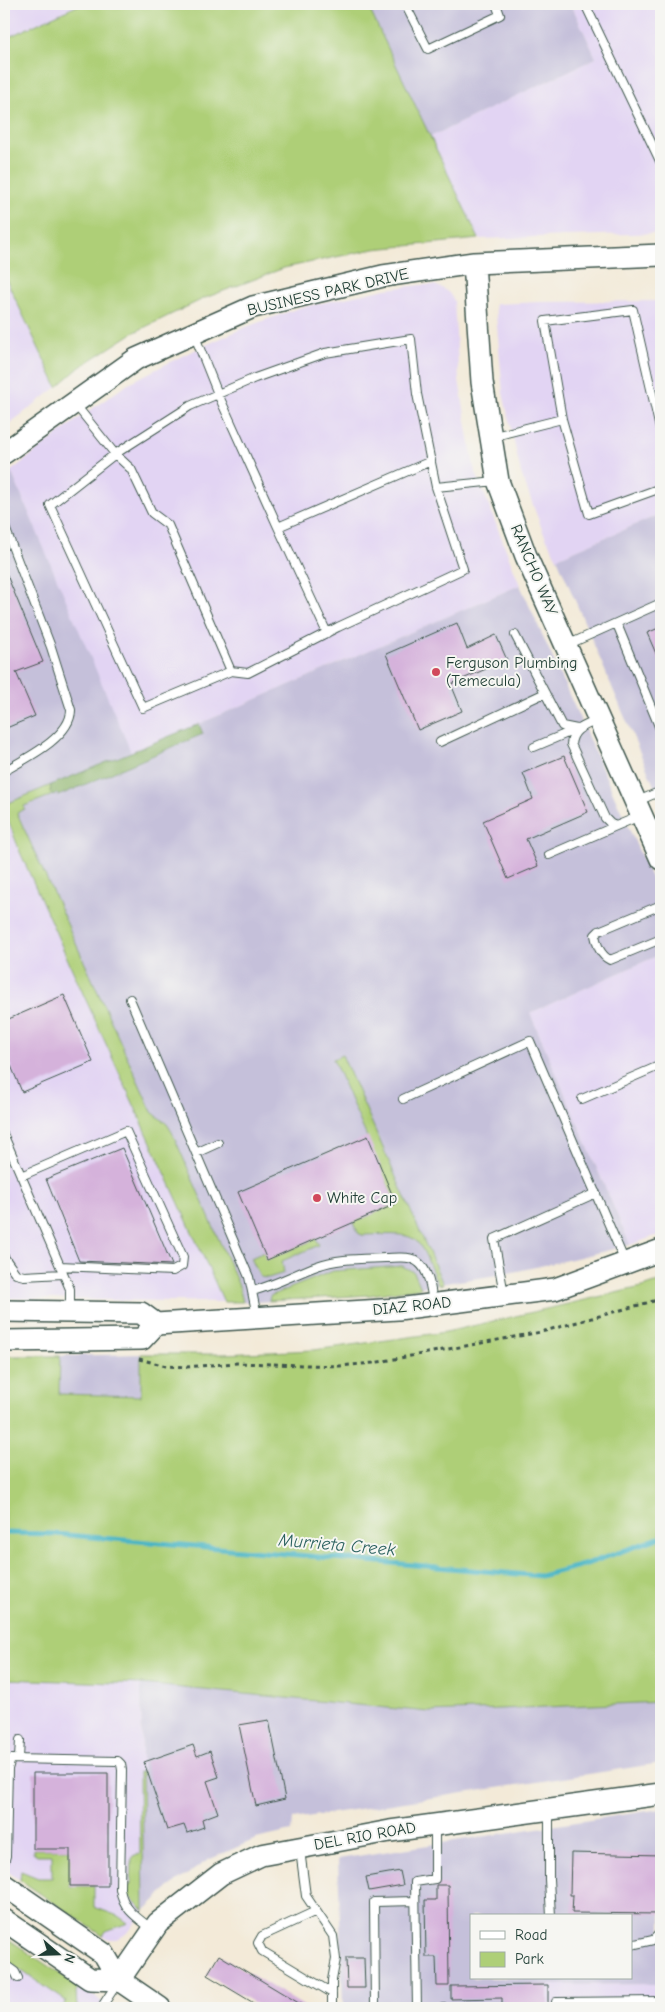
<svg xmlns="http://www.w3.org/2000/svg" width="665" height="2012" font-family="'Comic Neue',sans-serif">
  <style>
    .built { fill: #e2d4f3 }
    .industrial { fill: #c5c0da; fill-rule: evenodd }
    .green { fill: #aecf77; stroke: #668656 }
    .forest { fill: #8ab268; stroke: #54784e }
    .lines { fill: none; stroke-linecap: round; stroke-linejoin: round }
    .stream { stroke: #48b5c4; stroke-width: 5 }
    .building { fill: #d5b2db }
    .lane-casing { stroke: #3f574d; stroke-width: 10 }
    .secondary-casing { stroke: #3f574d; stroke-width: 24 }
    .path { stroke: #3f574d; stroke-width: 3; stroke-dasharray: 4 4; stroke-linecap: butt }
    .lane { stroke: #fff; stroke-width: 8 }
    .secondary { stroke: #fff; stroke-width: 21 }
    .poi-dot { fill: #d1495b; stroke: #f6f6f2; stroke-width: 2 }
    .labels { text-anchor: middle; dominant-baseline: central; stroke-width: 4; stroke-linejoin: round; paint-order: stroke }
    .street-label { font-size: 16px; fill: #1f3d34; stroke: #f6f6f2 }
    .poi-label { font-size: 16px; fill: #1f3d34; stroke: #f6f6f2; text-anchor: start }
    .water-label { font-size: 18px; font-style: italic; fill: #2b615f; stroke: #f6f6f2 }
  </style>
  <rect width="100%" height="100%" fill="#f6f6f2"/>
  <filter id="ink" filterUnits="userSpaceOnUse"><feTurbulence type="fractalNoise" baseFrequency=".02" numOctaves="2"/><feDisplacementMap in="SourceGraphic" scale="10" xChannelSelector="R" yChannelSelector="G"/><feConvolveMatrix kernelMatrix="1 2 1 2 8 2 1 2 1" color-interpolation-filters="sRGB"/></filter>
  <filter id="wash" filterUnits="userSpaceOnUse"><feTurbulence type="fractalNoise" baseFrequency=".0096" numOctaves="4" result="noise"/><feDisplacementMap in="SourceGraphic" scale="20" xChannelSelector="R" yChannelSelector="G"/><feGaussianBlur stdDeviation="1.12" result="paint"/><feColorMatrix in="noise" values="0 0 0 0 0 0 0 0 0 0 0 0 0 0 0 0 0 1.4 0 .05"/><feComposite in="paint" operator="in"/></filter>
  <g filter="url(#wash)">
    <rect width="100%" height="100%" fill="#f3ead8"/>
    <path class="built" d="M4,4H81L4,39Z
      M571,4H661V233L479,239L430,137L596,58Z
      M4,275L57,387L4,428Z
      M420,285H434L442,288L449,293L454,301L459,380L474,468L520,585L199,724L130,752L11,471L83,415L131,382L188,353L246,327L299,308L386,289Z
      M661,301V514L557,558L543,532L521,473L503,393L495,304L541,302Z
      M4,809L20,852L80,987L224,1302L4,1298Z
      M661,954V1234L630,1245L530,1013Z
      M4,1679L141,1684L144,1911L130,1930L123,1936L116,1939H108L98,1933L4,1869Z
      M4,1936L83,1989L111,2008H4Z
      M661,1984V2008H548V1985Z"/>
    <path class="industrial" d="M367,4H571L596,58L430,137Z
      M11,471L131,752L199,724L520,585L661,900V954L530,1013L630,1245L572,1259L504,1274L370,1295L256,1302H224L80,987L20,852L4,809V476Z
      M661,514V802L557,558Z
      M141,1354V1396L59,1394L60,1356Z
      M141,1684L429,1712L661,1702V1763L293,1819L292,1831L256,1839L208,1860L168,1888L144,1911Z
      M661,1809V1984L548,1985V2008H343L338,1859ZM471,1916H631V1978H471Z"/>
    <path class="green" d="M81,4H367L479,239L374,249L284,268L205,298L131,334L80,367L57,387L4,275V39Z
      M51,785L50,793L53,795L24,806L25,809L17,813L152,1112L167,1124L172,1132L239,1286L243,1302H224L80,987L20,852L4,809V805Z
      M342,1055L443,1284L438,1285C415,1230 421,1234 362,1235L358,1233L354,1222L396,1204L333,1059Z
      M316,1239L319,1245L282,1261L284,1273L268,1278L260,1277L251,1258L264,1252L267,1259Z
      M402,1266L414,1272L421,1288L370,1295L269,1301L270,1296L333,1271Z
      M661,1281V1702L429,1712L142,1684L4,1679V1356H60L59,1394L141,1396V1354H223L314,1350L446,1332L646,1286Z
      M139,1772H142L144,1911L126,1893V1887L128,1885H131L132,1860L133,1856L140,1853Z
      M33,1849H70V1886H94V1907L118,1916L128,1923L106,1931L103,1936L20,1880L21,1871L38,1878H52V1855H37L33,1852Z
      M4,1936L79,1987L76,1992L77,2006L81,2008H62L66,2001L4,1959Z"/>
    <path class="forest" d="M199,724L203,734L58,796L57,793L53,795L50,793L51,785Z"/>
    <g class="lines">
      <path class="stream" d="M4,1533L56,1534L541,1576L587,1564L661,1537"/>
    </g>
    <g id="blocks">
      <path class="building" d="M4,568L43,662L16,672L35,716L4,729Z
        M457,623L467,649L496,635L507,660L451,684L462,711L418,730L386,654Z
        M661,627V665L647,633Z
        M564,756L588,812L526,839L538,866L508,879L483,821L533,799L523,773Z
        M64,995L93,1062L22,1092L4,1049V1021Z
        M368,1136L396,1204L267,1260L238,1192Z
        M122,1148L172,1265L79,1261L46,1179Z
        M269,1720L285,1799L256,1806L239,1725Z
        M193,1745L197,1756L210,1751L219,1777L207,1781L218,1813L202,1819L204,1827L187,1833L184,1825L167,1830L144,1762Z
        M33,1773H108V1886H70V1849H33Z
        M571,1853L661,1855V1914L572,1913L573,1895H570Z
        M400,1871L403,1885L369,1891L366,1877Z
        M436,1885H448L449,1986H437L436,1957H426L425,1900H436Z
        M219,1955L307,2008H262L207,1975Z
        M346,1958H364L365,1988H347Z
        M548,1985V2008H502V1998L451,1999V1986Z"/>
    </g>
  </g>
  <g filter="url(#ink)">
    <use href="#blocks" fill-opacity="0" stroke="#3f574d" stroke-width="1"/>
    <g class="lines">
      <g class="lane-casing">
        <path id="lane" d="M405,4L428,49L500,15L496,4
          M585,4L661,163
          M194,334L218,394L278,527
          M75,404L115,454L131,469L152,513L168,525L231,671
          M661,433L633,310L545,321L562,419L589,514L661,488
          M491,437L562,419
          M436,487L463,569L338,627L248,673L231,671L143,708L50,505L115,454L190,406L255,378L325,353L411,339L417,394L436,487L496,481
          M4,525L51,647L71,710C71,737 25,759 4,771
          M617,624L661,731
          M327,633L278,527L431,461
          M515,635L562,726L577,729
          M567,645L661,603
          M598,720C585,726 573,728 571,744L605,818L611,824L616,826L640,816
          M440,742L545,693
          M534,747L577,729
          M638,801L661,791
          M549,855L616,826
          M661,905L599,931L595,935C597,945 600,955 610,960L661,939
          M130,999L249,1277L257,1316
          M403,1099L530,1041L625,1262
          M582,1099L661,1065
          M4,1136L70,1289V1310
          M196,1153L218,1143
          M21,1176L126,1131L183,1257L182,1266L173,1271L60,1266
          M4,1257L16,1274L24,1276L63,1274
          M253,1291C275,1285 295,1274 317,1266C338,1258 363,1259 385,1258C396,1258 410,1255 419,1263C429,1271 431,1290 433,1302
          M504,1294L494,1239L596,1193
          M19,1758L20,1740
          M549,1811V1879L551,1916
          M300,1850L306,1896L333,1936L336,1959L332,1980V2008
          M4,1863L6,1856L8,1769L11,1759L118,1761L121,1764L122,1770L120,1889C123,1909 136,1917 152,1929
          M316,1911L262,1936L258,1943L262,1951L332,1993
          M631,1945L653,1940L661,1932
          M4,1964L15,1972L18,1978
          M101,2008L118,1982
          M375,2008L374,1902L415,1901
          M417,2008L415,1882L435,1879V1827
          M443,2008H444
          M556,2008V2002L661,2001"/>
      </g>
      <g class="secondary-casing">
        <path id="secondary" d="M474,263L482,382L498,481L526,556L661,859
          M4,453L136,359L253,307L383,276L474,263L661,255
          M4,1311L141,1313L156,1324L398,1309L555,1289L661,1250
          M4,1341L142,1339L156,1324
          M4,1885L104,1954L119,1980L160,2008
          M4,1920L90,1979L119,1980
          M119,1980L158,1923L221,1874L261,1855L390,1831L661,1794"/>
      </g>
      <path class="path" d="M139,1359L166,1366L186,1367L237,1363L340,1366L373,1363L541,1332L661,1299"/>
      <use href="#lane" class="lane"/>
      <use href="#secondary" class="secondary"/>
    </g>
  </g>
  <g class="poi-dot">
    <circle cx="436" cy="672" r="5"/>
    <circle cx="317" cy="1198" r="5"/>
  </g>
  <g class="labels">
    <g class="street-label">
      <text transform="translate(328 292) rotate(-13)">BUSINESS PARK DRIVE</text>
      <text transform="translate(534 570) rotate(67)">RANCHO WAY</text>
      <text transform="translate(412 1306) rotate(-6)">DIAZ ROAD</text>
      <text transform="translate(365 1836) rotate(-10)">DEL RIO ROAD</text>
    </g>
    <g class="poi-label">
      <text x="446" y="663">Ferguson Plumbing<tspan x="446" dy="18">(Temecula)</tspan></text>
      <text x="327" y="1198">White Cap</text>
    </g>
    <g class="water-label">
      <text transform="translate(337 1545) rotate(5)">Murrieta Creek</text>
    </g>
  </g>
  <rect width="665" height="2012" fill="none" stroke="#f6f6f2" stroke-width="20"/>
  <rect x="470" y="1914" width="162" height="65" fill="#f6f6f2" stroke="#a0aca6"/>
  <rect x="480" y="1931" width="25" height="8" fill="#ffffff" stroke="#a0aca6"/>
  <text x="515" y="1940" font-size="15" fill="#1f3d34">Road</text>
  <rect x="480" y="1952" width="25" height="15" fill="#aecf77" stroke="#a0aca6"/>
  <text x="515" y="1964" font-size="15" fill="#1f3d34">Park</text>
  <g transform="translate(58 1954) rotate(110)" stroke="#f6f6f2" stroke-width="4" paint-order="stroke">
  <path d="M0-4L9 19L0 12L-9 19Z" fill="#1f3d34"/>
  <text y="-8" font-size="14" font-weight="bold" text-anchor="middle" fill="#1f3d34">N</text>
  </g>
</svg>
